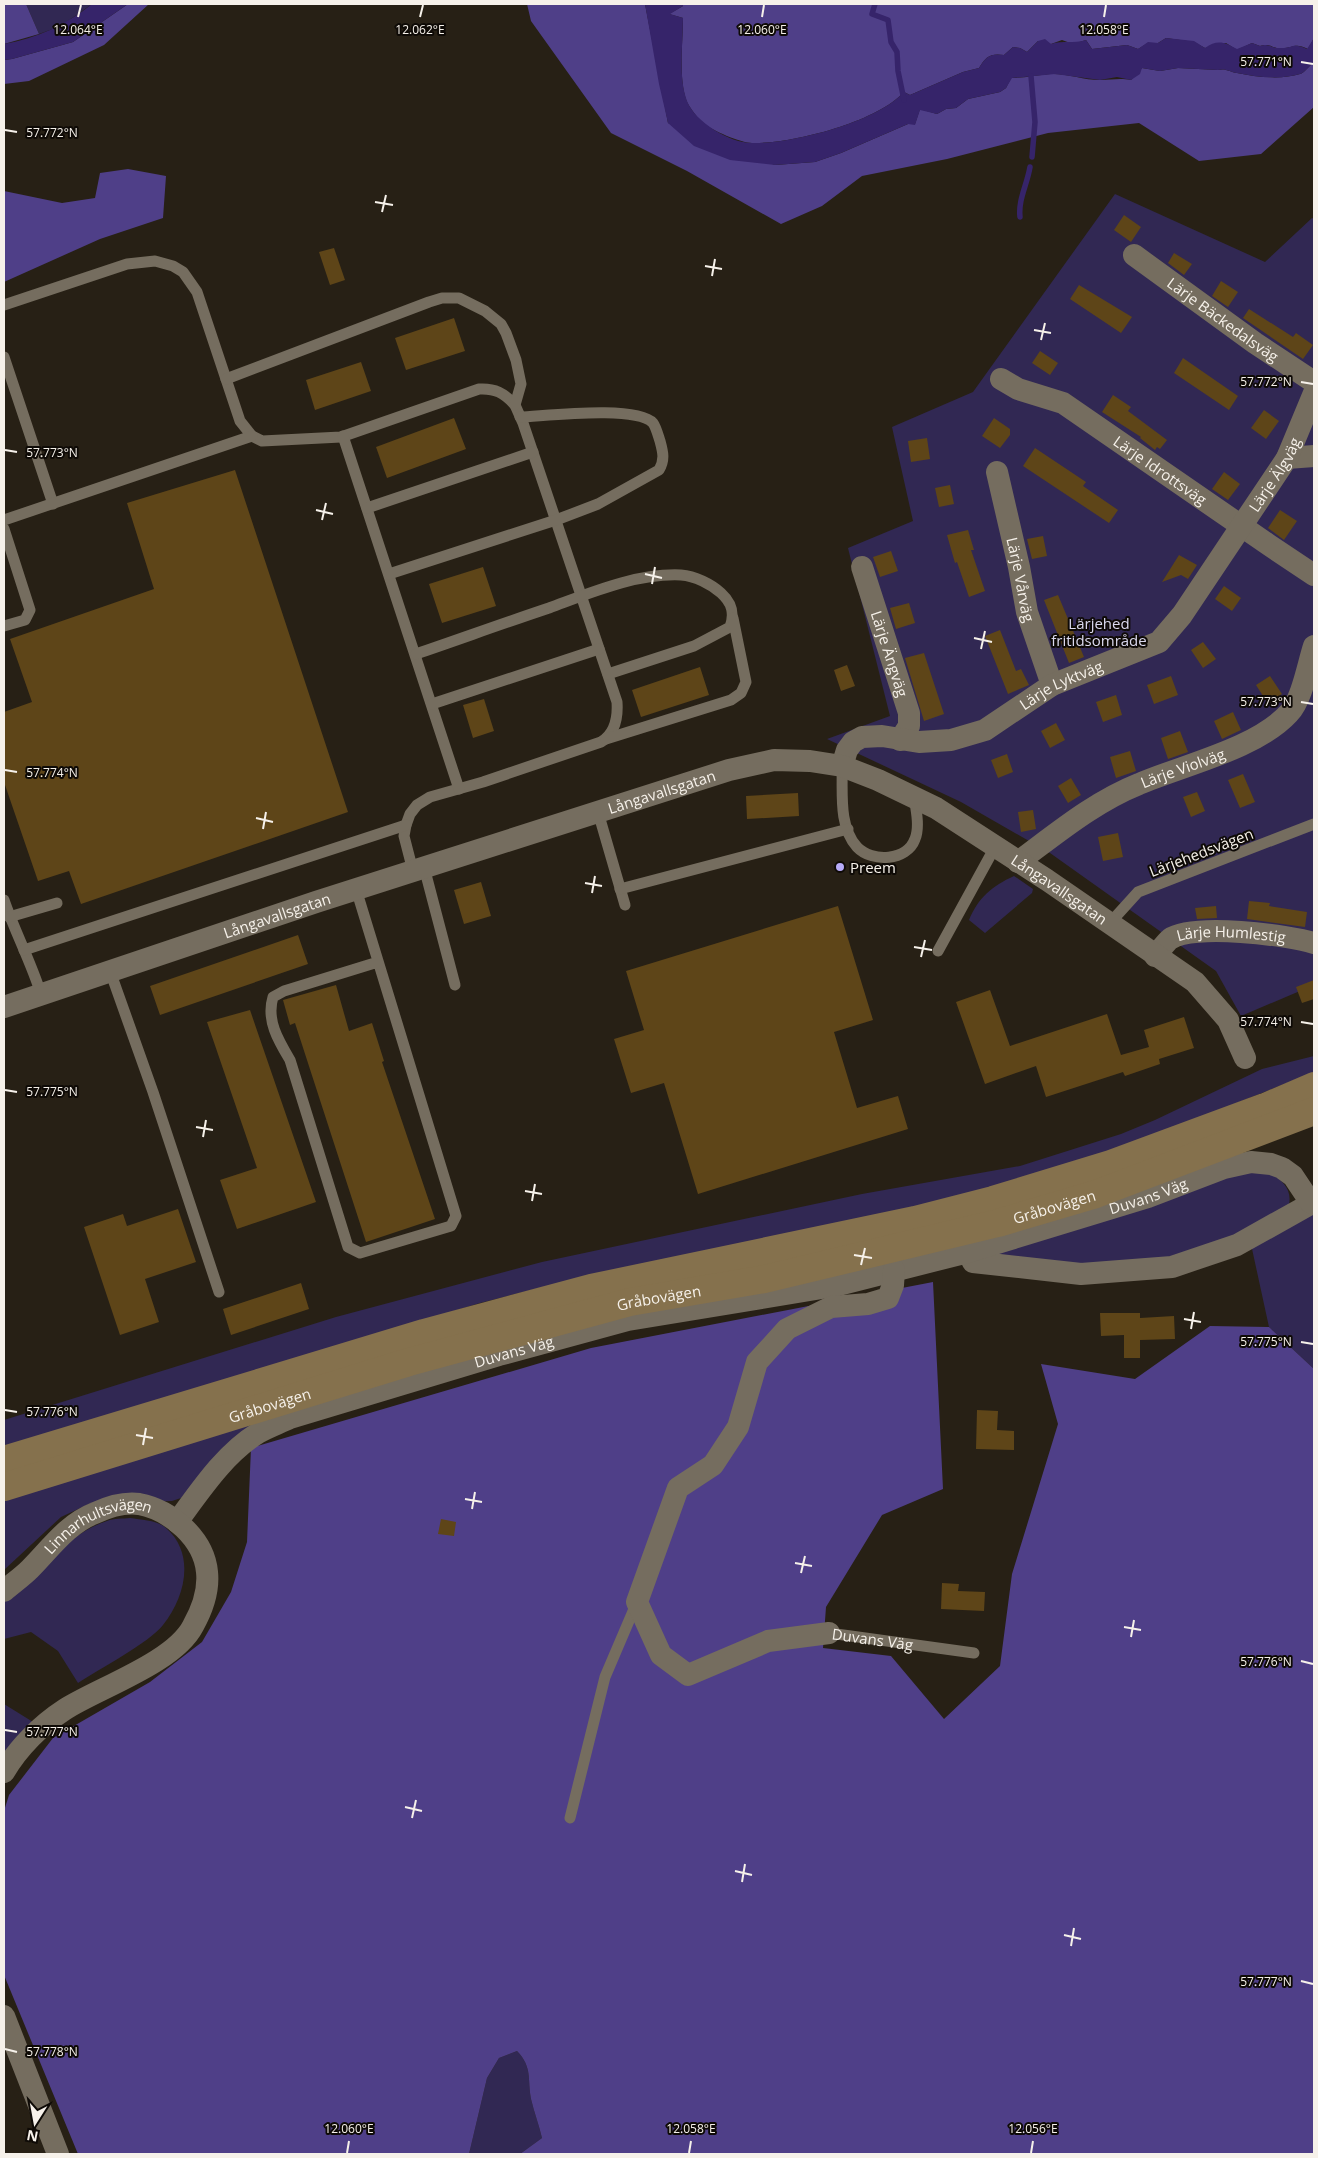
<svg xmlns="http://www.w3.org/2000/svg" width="1318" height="2158" font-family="'Open Sans',sans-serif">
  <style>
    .green { fill: #312853 }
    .forest { fill: #4f3f88 }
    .water { fill: #36246a }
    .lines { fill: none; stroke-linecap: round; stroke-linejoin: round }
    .stream { stroke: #36246a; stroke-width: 5.5 }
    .building { fill: #5e4518 }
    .service { stroke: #756d5f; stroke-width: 11 }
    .minor { stroke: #756d5f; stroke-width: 22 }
    .secondary { stroke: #85714d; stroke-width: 28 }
    .ticks { fill: none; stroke: #f6f1ea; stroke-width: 2 }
    .poi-dot { fill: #b7abf8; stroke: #0e0a06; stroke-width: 2 }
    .labels { text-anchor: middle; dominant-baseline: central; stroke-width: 4; stroke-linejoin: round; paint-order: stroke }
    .street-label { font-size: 15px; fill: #f6f1ea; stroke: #0e0a06 }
    .park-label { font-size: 15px; fill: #dbd9ee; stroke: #0e0a06 }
    .poi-label { font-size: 15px; fill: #f6f1ea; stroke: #0e0a06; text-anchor: start }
    .ticks-label { font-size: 12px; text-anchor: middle; fill: #f6f1ea; stroke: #0e0a06; stroke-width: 4; stroke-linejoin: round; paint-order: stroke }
  </style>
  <rect width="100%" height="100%" fill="#272015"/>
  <path class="green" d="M26,4H92L61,26L39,34Z
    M1115,194L1265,262L1312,218L1314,219V985L1241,1016L1216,971L1050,853L961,802L827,739L890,716L848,548L913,521L892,427L973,392Z
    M1014,876L1033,889L1032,893L985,933L969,920C978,898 992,886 1014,876Z
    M1314,1056V1072C1187,1124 1057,1174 923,1206C775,1240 626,1265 480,1303L4,1450V1420L336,1317L542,1262L862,1194L1020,1166L1121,1134L1155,1120L1262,1069Z
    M1229,1173H1272C1283,1182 1292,1189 1289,1205L1314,1197V1369L1269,1327L1249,1235L1208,1250L1111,1267L987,1257Z
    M253,1422L181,1498L172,1501L89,1504L61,1517L4,1570V1500Z
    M130,1518C142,1520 157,1520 166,1528C196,1554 185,1598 163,1625C149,1643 99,1669 78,1683L58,1651L31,1632L4,1639V1602C33,1575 69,1533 107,1521C114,1518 123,1519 130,1518Z
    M4,1704L33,1722L4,1755Z
    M517,2051C533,2068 527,2079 531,2099C534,2112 539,2125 542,2138L520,2154H469L487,2078L499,2058Z"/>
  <path class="forest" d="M4,4H26L39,34L4,44Z
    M128,4H149L104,45L29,81L4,84V60L12,59L73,42Z
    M527,4H645L668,123L775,165L815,162L841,153L908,124H915L920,109L937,114L946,109L956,108L968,99L1000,92L1006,88L1011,78C1024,78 1037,75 1050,74C1067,73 1083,80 1100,80C1112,80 1119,78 1131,80L1142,68L1160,71L1178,68L1218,70C1226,68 1230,72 1237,73C1256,77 1281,80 1300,74C1304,73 1308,67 1312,64H1314V107L1261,154L1199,161L1139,123L1048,133L947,159L862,176L822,206L781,224L687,171L611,133L531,21Z
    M683,4H1314V38L1308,49C1294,42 1293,49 1280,48C1271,48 1271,43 1260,46L1252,43L1237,50L1226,43L1205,48L1194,42L1166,38L1158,43H1148L1138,49L1127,45L1092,49L1086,40L1073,44L1062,40L1051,44L1038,41L1027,52L1020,48L1013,47L1004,55C991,53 986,56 979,68L963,72L910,95L904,92C877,122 792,144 752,143C741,143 711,130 703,123C698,119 690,108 687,102C678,79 683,42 683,18L669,14L683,6Z
    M128,169L166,176L163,218L100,239L4,282V191L62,203L95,198L100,173Z
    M933,1282L943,1489L882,1515L826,1607L823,1648L891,1656L944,1719L1000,1666L1012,1574L1058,1424L1041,1364L1135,1379L1210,1326L1269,1327L1314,1369V2154H520L542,2138C539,2125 534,2112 531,2099C527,2079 533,2068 517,2051L499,2058L487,2078L469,2154H78L4,1975V1811L9,1795L53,1738L150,1682L202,1642L231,1592L247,1542L251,1448L591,1348Z"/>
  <path class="water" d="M92,4H128L73,42L12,59L4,60V44C37,38 66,25 92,4Z
    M645,4H683V6L670,14L683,18C683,44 678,77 687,101C695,122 730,143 752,143C792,144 877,122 904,92L910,95L963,72L979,68C986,56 991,53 1004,55L1013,47L1020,48L1027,52L1038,41L1045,39L1051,44C1063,40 1073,44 1086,40L1092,49L1127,45L1138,49L1148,42L1158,43L1166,38L1194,41L1205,48C1217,39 1225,42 1237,49L1252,43L1260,46C1270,43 1270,48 1279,48C1292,49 1293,42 1307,49L1314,38V64H1312C1308,67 1304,73 1300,74C1281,80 1256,77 1237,73C1230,72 1226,68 1218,70L1178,68L1160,71L1142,68L1140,74L1131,80L1117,77L1100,80L1055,74L1012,78L1006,88L1000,92L968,99L956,108L946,109L937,114L920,110L915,125L908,124L841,153L815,162L775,165L730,160L694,146L668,123L659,84Z"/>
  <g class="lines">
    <path class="stream" d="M875,4L872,14L888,20L891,42L897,52L898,71L904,100
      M1031,76L1035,122L1032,157
      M1020,217C1018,200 1027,185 1030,167"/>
  </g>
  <path class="building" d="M1124,215L1141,227L1131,242L1114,230Z
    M334,248L345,280L330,285L319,252Z
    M1174,253L1192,264L1184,275L1168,263Z
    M1221,281L1238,292L1228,307L1212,296Z
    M1079,285L1132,317L1121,333L1070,299Z
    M1249,309L1293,337L1296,333L1313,345L1303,359L1243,318Z
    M454,318L465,351L406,370L395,338Z
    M1040,351L1058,363L1050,375L1032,363Z
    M1183,358L1238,396L1229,410L1174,373Z
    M361,362L371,391L315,410L306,380Z
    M1113,395L1131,407L1128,411L1167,440L1160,449L1157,447L1155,450L1140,438L1141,437L1102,412Z
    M1264,410L1279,421L1266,439L1251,428Z
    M454,418L466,449L387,478L376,447Z
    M994,418L1010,429V435L1000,448L982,436Z
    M927,438L930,459L911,462L908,441Z
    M1035,448L1086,482L1083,486L1118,510L1109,523L1023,466Z
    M235,470L348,812L81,904L69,871L38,881L4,782V712L32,702L10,639L154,589L127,503Z
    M1224,472L1240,484L1228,500L1212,489Z
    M950,485L954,504L939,507L935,488Z
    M1280,510L1297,521L1284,540L1268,528Z
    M968,530L974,550H971L985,591L969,597L957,562L955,563L947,535Z
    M1043,536L1047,556L1032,559L1027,539Z
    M891,551L898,571L880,577L873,557Z
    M1179,555L1197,565L1188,579L1181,575L1162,582Z
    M483,567L496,606L442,623L429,584Z
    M1224,586L1241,598L1232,611L1215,599Z
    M1058,595L1084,657L1069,663L1044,600Z
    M909,603L915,623L896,629L890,608Z
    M1000,630L1016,671L1021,669L1029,685L1008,694L985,636Z
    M1203,642L1216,659L1203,668L1191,650Z
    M924,653L944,714L924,721L905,658Z
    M847,665L855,686L841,691L834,670Z
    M700,667L709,695L641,717L632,690Z
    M1171,676L1178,695L1154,704L1147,685Z
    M1270,676L1282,694L1268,704L1256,685Z
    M1116,695L1122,715L1103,722L1096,702Z
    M484,699L494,731L473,738L463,705Z
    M1233,712L1241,730L1222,739L1214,721Z
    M1056,723L1065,740L1050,748L1041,731Z
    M1180,731L1188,752L1168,759L1161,738Z
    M1130,751L1136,771L1116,778L1110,757Z
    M1007,754L1013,772L998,778L991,760Z
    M1243,774L1255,802L1240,808L1228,780Z
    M1071,778L1081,795L1068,803L1058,786Z
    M1197,792L1205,811L1191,817L1183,797Z
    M798,793L799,816L747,819L746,796Z
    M1033,810L1036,829L1021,832L1018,812Z
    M1118,833L1123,857L1103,861L1098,837Z
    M481,882L491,916L464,924L454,890Z
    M1249,901L1270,903L1269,906L1307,912L1305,927L1247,919Z
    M838,906L873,1020L834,1032L857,1108L898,1096L908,1129L698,1194L664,1083L631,1093L614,1039L644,1030L626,971Z
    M1216,906L1217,918L1197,919L1195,908Z
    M298,935L308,964L160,1015L150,986Z
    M1314,980V999L1302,1003L1296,987Z
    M336,985L349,1031L372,1023L384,1061L382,1062L435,1219L366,1242L295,1023L290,1025L283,1000Z
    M990,990L1010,1046L1107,1014L1121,1055L1149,1047L1144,1030L1184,1017L1194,1048L1159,1059L1160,1064L1125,1076L1123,1072L1046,1097L1036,1066L985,1084L956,1002Z
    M250,1010L316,1202L237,1229L220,1180L257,1168L207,1022Z
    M178,1209L196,1262L145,1279L159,1322L120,1335L84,1227L123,1214L127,1226Z
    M301,1283L309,1309L231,1335L223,1309Z
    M1100,1313H1140V1318L1174,1316L1175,1339L1140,1340V1358H1124V1335L1101,1336Z
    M977,1410L998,1411L997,1430L1014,1431V1450L976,1449Z
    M441,1519L456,1522L454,1536L438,1534Z
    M942,1583L959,1584L958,1591L985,1592L984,1611L941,1609Z"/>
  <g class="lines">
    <g class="service">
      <path d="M4,305L127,264L155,261L173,266L183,272L197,292L240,421L252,436L262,441L341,437L479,389C495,388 504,393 515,405L523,423L617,702C618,717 616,733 601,742L483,782L430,797L417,805L410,814L406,825L404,836L413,871"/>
      <path d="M4,357L53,504"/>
      <path d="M226,379L429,302L442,298H459L485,311L501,324L506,333L516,360L521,384L515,405"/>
      <path d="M343,436L459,789"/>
      <path d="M367,508L533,452"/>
      <path d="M4,520L252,436"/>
      <path d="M4,529L30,610L25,620L4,626"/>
      <path d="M389,574L556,520L598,504L659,470C665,460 663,452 660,441C658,435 656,427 653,423C636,405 546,416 520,417"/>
      <path d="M416,654C460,639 504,623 549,608C590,593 636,573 681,575C695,576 711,584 721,593C732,603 735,613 730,627L694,646L608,674"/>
      <path d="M432,704L599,649"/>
      <path d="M606,739L731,700L741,693L746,682L733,618"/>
      <path d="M842,766C843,791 838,826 857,847C872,863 907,861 915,839C920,827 916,809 914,797"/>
      <path d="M598,812L625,905"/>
      <path d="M424,867L455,985"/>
      <path d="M356,889L456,1216L451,1226L360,1253L348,1247L290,1060C278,1040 266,1020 273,997L284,991L378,962"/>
      <path d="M620,889L848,829"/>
      <path d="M4,900C15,932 31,962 41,994"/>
      <path d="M9,917L57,903"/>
      <path d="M1109,924L1138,892L1314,824"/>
      <path d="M24,950L406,825"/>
      <path d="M938,951L995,847"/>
      <path d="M110,971L153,1092L219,1292"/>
      <path id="s1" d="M829,1633L974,1653"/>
      <path d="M570,1818L605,1677L637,1602"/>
    </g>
    <g class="minor">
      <path id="s2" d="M1134,255L1255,343L1314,382"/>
      <path id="s3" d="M1001,379L1018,389L1063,403L1269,545L1314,575"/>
      <path d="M1287,458L1314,456"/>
      <path id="s4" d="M997,472L1019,567L1027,612L1052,685"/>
      <path id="s5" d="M862,567L909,713V726L900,740"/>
      <path id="s6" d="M842,766L847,750L853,742L862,737L882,736L919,742L951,740L985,730L1052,685L1159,642L1182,615L1287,458L1314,393"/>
      <path id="s7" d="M1018,862C1056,834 1094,802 1139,784C1183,765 1256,749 1289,713C1302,700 1308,664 1314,646"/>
      <path id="s8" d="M1155,956C1160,951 1165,943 1170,939C1192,923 1289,935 1314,943"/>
      <path id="s9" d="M4,1007L316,902L729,770L774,760L810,761L842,766L878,780L936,808L1047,880L1195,982L1228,1020L1245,1058"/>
      <path d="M968,1252L973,1262L1081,1274L1172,1267L1237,1245L1314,1202"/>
      <path id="s10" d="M177,1522C200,1491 224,1454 258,1433C268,1427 280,1423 290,1418L499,1355L628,1320L834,1286L968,1252L1148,1197L1224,1168L1251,1162L1271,1164L1282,1168L1293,1176L1311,1203"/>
      <path id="s11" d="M4,1591C12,1584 22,1577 30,1569C50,1549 67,1524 95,1513C108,1507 124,1502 139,1504C171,1510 204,1539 207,1572C209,1591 202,1610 193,1626C174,1663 98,1688 64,1710C41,1725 18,1748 4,1772"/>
      <path d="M829,1633L768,1641L688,1675L661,1655L637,1602L678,1488L713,1465L738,1427L757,1362L787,1329L831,1307L868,1304L888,1298L893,1285L894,1270"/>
      <path d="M4,2016L58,2154"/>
    </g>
    <g class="secondary">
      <path d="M4,1460L424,1333L591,1288L915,1220L993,1200L1111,1164L1265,1107L1314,1086"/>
      <path id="s12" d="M4,1487L409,1362L630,1302L765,1279L998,1223L1096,1194L1314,1111"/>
    </g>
  </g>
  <path class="ticks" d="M78,17L81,5M420,17L423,5M762,17L764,5M1104,17L1106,5M1301,62L1313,64M5,130L17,132M375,202L393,205M382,212L386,195M705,266L722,269M712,276L715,259M1034,330L1051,333M1041,340L1045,323M1301,382L1313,384M5,450L17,452M316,510L333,514M322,520L326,503M645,574L662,578M652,584L655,567M974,638L992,642M981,649L985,631M1301,702L1313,704M5,770L17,772M256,818L273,822M263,829L266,812M585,883L602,886M592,893L595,876M914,947L932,950M921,957L925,940M1301,1022L1313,1024M5,1090L17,1092M196,1127L213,1130M203,1137L206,1120M525,1191L542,1194M532,1201L535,1184M854,1255L872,1258M861,1265L865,1248M1184,1319L1201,1322M1191,1329L1194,1312M1301,1342L1313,1344M5,1410L17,1412M136,1435L153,1438M143,1445L146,1428M465,1499L482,1502M472,1509L475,1492M795,1563L812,1566M801,1573L805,1556M1124,1627L1141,1630M1131,1637L1134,1620M1301,1661L1313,1664M5,1730L17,1732M405,1807L422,1811M412,1818L416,1800M735,1871L752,1875M742,1882L745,1864M1064,1935L1081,1939M1071,1946L1074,1928M1301,1981L1313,1984M5,2049L17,2052M347,2153L349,2141M689,2153L691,2141M1031,2153L1033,2141"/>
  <circle class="poi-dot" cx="840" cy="867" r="5"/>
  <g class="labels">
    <g class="street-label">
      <text stroke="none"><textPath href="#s2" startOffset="110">Lärje Bäckedalsväg</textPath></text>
      <text stroke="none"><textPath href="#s3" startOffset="185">Lärje Idrottsväg</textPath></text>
      <text stroke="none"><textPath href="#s6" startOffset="562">Lärje Älgväg</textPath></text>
      <text stroke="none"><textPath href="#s4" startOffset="110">Lärje Vårväg</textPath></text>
      <text stroke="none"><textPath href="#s5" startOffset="91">Lärje Ängväg</textPath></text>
      <text stroke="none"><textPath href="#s6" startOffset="251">Lärje Lyktväg</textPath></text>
      <text stroke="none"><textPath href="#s7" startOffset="191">Lärje Violväg</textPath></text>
      <text stroke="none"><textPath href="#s9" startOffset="692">Långavallsgatan</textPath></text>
      <text transform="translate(1201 852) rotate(-21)">Lärjehedsvägen</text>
      <text stroke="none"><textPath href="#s9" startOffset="1128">Långavallsgatan</textPath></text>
      <text stroke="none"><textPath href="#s9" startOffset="288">Långavallsgatan</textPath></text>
      <text stroke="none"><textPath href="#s8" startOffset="85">Lärje Humlestig</textPath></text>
      <text stroke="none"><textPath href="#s10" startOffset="1044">Duvans Väg</textPath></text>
      <text stroke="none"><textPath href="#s12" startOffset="1088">Gråbovägen</textPath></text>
      <text stroke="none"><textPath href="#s12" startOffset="682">Gråbovägen</textPath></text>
      <text stroke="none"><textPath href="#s10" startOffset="390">Duvans Väg</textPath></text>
      <text stroke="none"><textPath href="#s12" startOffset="278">Gråbovägen</textPath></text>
      <text stroke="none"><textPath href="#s11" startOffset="119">Linnarhultsvägen</textPath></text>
      <text stroke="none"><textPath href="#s1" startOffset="44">Duvans Väg</textPath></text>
    </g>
    <g class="park-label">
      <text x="1099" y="623">Lärjehed<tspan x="1099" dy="17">fritidsområde</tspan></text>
    </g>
    <g class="poi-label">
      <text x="850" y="867">Preem</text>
    </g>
  </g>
  <g class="ticks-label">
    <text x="78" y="34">12.064°E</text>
    <text x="420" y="34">12.062°E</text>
    <text x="762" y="34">12.060°E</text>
    <text x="1104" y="34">12.058°E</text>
    <text x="1266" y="66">57.771°N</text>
    <text x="52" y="137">57.772°N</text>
    <text x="1266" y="386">57.772°N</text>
    <text x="52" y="457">57.773°N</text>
    <text x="1266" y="706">57.773°N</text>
    <text x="52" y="777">57.774°N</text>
    <text x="1266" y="1026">57.774°N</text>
    <text x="52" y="1096">57.775°N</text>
    <text x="1266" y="1346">57.775°N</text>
    <text x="52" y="1416">57.776°N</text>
    <text x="1266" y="1666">57.776°N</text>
    <text x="52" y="1736">57.777°N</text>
    <text x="1266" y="1986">57.777°N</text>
    <text x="52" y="2056">57.778°N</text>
    <text x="349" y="2133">12.060°E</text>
    <text x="691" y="2133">12.058°E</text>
    <text x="1033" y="2133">12.056°E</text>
  </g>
  <rect width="1318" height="2158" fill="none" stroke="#f6f1ea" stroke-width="10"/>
  <g transform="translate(35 2123) rotate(191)" stroke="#0e0a06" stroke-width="4" paint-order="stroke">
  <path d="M0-4L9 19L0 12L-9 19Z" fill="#f6f1ea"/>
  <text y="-8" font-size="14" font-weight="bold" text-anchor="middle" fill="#f6f1ea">N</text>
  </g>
</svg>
